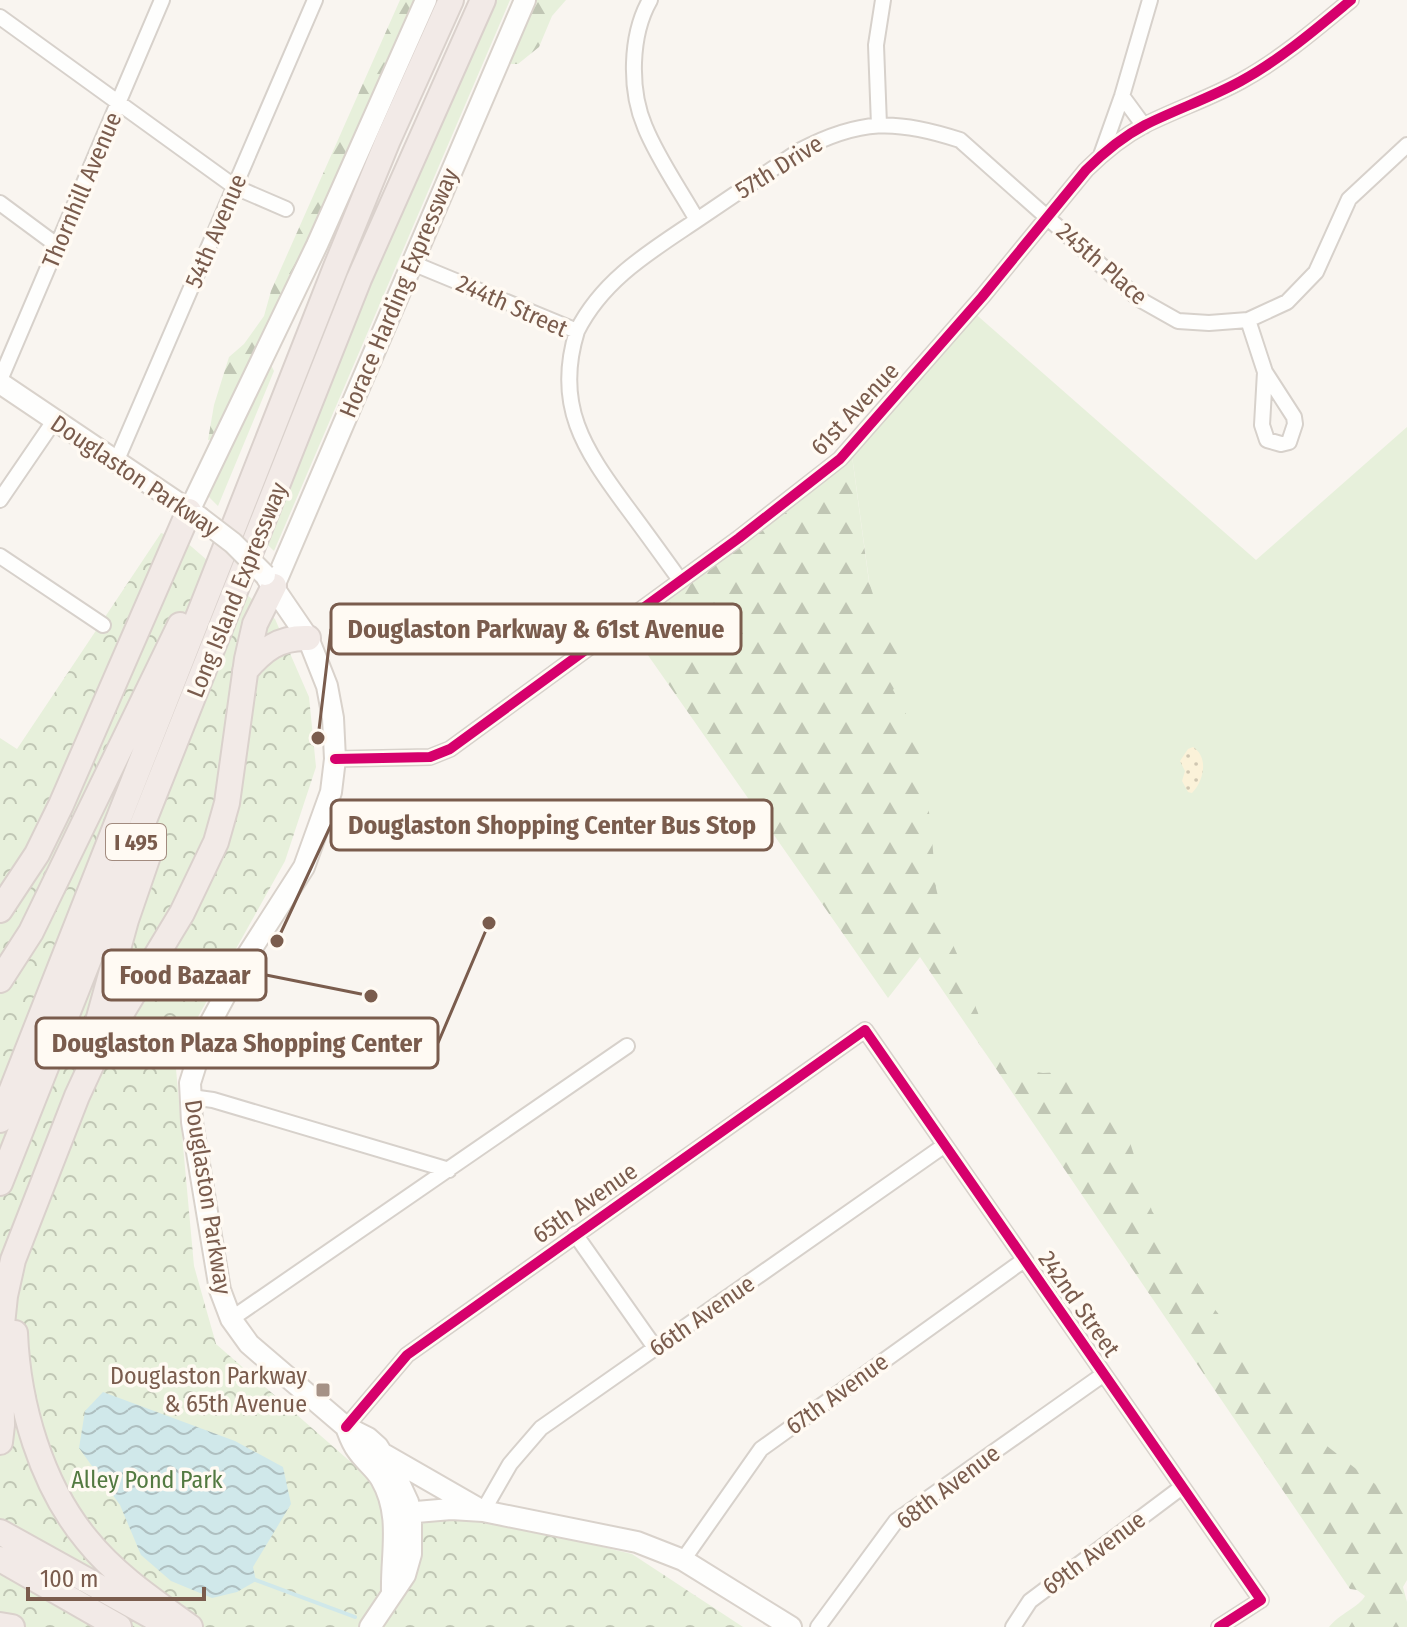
<svg xmlns="http://www.w3.org/2000/svg" width="1407" height="1627" font-family="'Fira Sans Condensed',sans-serif">
  <style>
    .grass { fill: #e7f0db }
    .forest { fill: url(#forest-firs) }
    .sand { fill: url(#sand-dots) }
    .park { fill: url(#park-crowns) }
    .water { fill: url(#water-waves) }
    .lines { fill: none; stroke-linecap: round; stroke-linejoin: round }
    .stream { stroke: #d0e8ea; stroke-width: 4 }
    .street-casing { stroke: #d7d1cb; stroke-width: 18 }
    .secondary-casing { stroke: #d9d2cb; stroke-width: 24 }
    .highway-casing { stroke: #dad1cc; stroke-width: 28 }
    .street { stroke: #fefefd; stroke-width: 14 }
    .secondary { stroke: #fefefd; stroke-width: 20 }
    .highway { stroke: #f2eae7; stroke-width: 24 }
    .secondary-bridge-casing { stroke: #d9d2cb; stroke-width: 24; stroke-linecap: butt }
    .secondary-bridge { stroke: #fefefd; stroke-width: 20 }
    .cycleway-casing { stroke: #fffaf3; stroke-width: 15 }
    .cycleway { stroke: #d6006c; stroke-width: 10 }
    .poi-dot { fill: #a69286; stroke: #fffaf3; stroke-width: 3 }
    .labels { text-anchor: middle; dominant-baseline: central; stroke-width: 7; stroke-linejoin: round; paint-order: stroke }
    .shield { fill: #fffaf3; stroke: #a28b7f; stroke-width: 2 }
    .shield-label { font-size: 22px; font-weight: bold; fill: #7a5c4d }
    .street-label { font-size: 24px; fill: #7a5c4d; stroke: #fffaf3 }
    .poi-label { font-size: 24px; fill: #7a5c4d; stroke: #fffaf3; text-anchor: end }
    .park-label { font-size: 24px; fill: #537a41; stroke: #fffaf3 }
    .leader { fill: none; stroke: #7a5c4d; stroke-width: 3 }
    .callout-dot { fill: #7a5c4d; stroke: #fffaf3; stroke-width: 3 }
    .callout { fill: #fffaf3; stroke: #7a5c4d; stroke-width: 3 }
    .callout-label { font-size: 26px; text-anchor: middle; font-weight: bold; fill: #7a5c4d }
  </style>
  <defs>
    <pattern id="forest-firs" width="22" height="20" patternUnits="userSpaceOnUse" patternTransform="scale(2)"><rect width="22" height="20" fill="#e7f0db"/><path d="M5 1l3.5 6h-7zM16 11l3.5 6h-7z" fill="#c0c6b4"/></pattern>
    <pattern id="sand-dots" width="8" height="8" patternUnits="userSpaceOnUse" patternTransform="scale(2)"><rect width="8" height="8" fill="#fbf2d9"/><path d="M2 2h.1M6 6h.1" fill="none" stroke="#d0c7b2" stroke-width="1.8" stroke-linecap="round"/></pattern>
    <pattern id="park-crowns" width="20" height="18" patternUnits="userSpaceOnUse" patternTransform="scale(2)"><rect width="20" height="18" fill="#e7f0db"/><path d="M2 6a3 3 0 1 1 6 0M12 15a3 3 0 1 1 6 0" fill="none" stroke="#c0c6b4"/></pattern>
    <pattern id="water-waves" width="16" height="10" patternUnits="userSpaceOnUse" patternTransform="scale(2)"><rect width="16" height="10" fill="#d0e8ea"/><path d="M0 5q4-4 8 0t8 0" fill="none" stroke="#aebfc0"/></pattern>
  </defs>
  <rect width="100%" height="100%" fill="#f9f5f0"/>
  <path class="grass" d="M496,0H510L274,551L268,545C338,361 412,178 496,0Z
    M971,310L1256,560L1407,427V1561L920,956L851,448Z
    M271,365L274,371L218,506L209,497V492Z"/>
  <path class="forest" d="M400,0H414L295,270L214,439L208,440L214,405L229,357L244,344L264,316L271,291Z
    M534,0H566L552,16L539,47L518,64H507Z
    M852,456L869,582L883,625L902,655L905,668L893,690L918,736L931,826L936,888L946,929L969,981L976,1008L986,1033L1005,1058L1029,1071L1043,1073L1063,1072L1086,1082L1106,1101L1126,1130L1152,1211L1212,1306L1327,1446L1398,1502L1407,1506V1580L1403,1587L1407,1602V1627H1329C1339,1614 1359,1607 1365,1596L1357,1590L1350,1589L920,957L888,998L624,621Z"/>
  <path class="sand" d="M1193,747C1209,757 1204,781 1192,793L1188,792L1182,781L1185,771L1180,761L1188,749Z"/>
  <path class="park" d="M161,533L185,541L275,619L309,697L316,767L285,861L175,1058L194,1266L216,1344L353,1464L421,1504L632,1554L743,1627H0V738L17,749Z"/>
  <path class="water" d="M103,1392L235,1441L283,1467L291,1504L253,1567L256,1581L237,1592L212,1598L171,1581L141,1555L120,1505L79,1448L85,1411Z"/>
  <g class="lines">
    <path class="stream" d="M253,1579L355,1617"/>
    <g class="street-casing">
      <path id="street" d="M650,0C630,35 629,90 645,127C658,159 680,190 697,220
        M0,17L235,187L286,209
        M1122,96L1144,126
        M879,125L876,45L883,0
        M1101,155L1122,96L1150,0
        M0,203L58,246
        M412,263L577,331C554,405 584,449 626,506C644,530 662,555 680,580
        M1248,320L1265,372L1262,425L1267,440L1281,444L1289,442L1295,424L1294,417L1265,372
        M577,331C603,279 651,251 697,220C731,197 765,174 799,151C859,119 896,119 960,140L1139,299L1178,321L1209,323L1248,320L1287,302L1316,272L1349,199L1407,145
        M0,380L162,0
        M116,462L315,0
        M0,500L54,421
        M0,556L103,625
        M335,759L430,757L450,749L739,538L840,459L982,297L1086,170C1103,153 1124,136 1145,125C1177,109 1210,98 1241,81C1281,59 1316,29 1351,0
        M191,1097L213,1100L449,1170
        M575,1234L656,1349
        M231,1319L627,1046
        M346,1427L407,1355L865,1030L1261,1600L1219,1627
        M483,1511L510,1464L541,1428L945,1145
        M683,1560L761,1449L1024,1260
        M818,1627L896,1521L1104,1374
        M1013,1627L1030,1601L1182,1487"/>
    </g>
    <g class="secondary-casing">
      <path id="secondary" d="M0,383L199,517
        M189,511L317,245L426,0
        M267,578L308,638L327,686L333,718L335,759L331,792L304,867L243,962L207,1029L190,1083L192,1122L220,1290L231,1319L249,1344L346,1427L368,1438L378,1447L396,1476L408,1502L411,1514V1554L405,1575L370,1627
        M274,586L525,0
        M346,1427C349,1435 352,1444 357,1450C364,1461 375,1468 381,1479C402,1515 391,1553 392,1591
        M385,1455L479,1509
        M393,1514L451,1509L483,1511L637,1542L683,1560L791,1627"/>
    </g>
    <g class="highway-casing">
      <path id="highway" d="M245,671C263,650 279,637 308,638
        M0,910L37,854L61,805L189,511
        M0,980L31,932L180,625
        M92,1043L126,920L149,853
        M0,1120L336,267L388,140L451,0
        M0,1183L359,279L483,0
        M15,1333C18,1404 41,1485 87,1540C115,1575 154,1601 190,1627
        M0,1442L2,1425L1,1334L5,1296L13,1260L77,1096L95,1057L182,913L216,842L227,803L247,659L255,624L274,586
        M0,1532L162,1622
        M0,1559L119,1627
        M0,1625L12,1627"/>
    </g>
    <use href="#street" class="street"/>
    <use href="#secondary" class="secondary"/>
    <use href="#highway" class="highway"/>
    <g class="secondary-bridge-casing">
      <path id="secondary-bridge" d="M199,517L233,543L265,575"/>
    </g>
    <use href="#secondary-bridge" class="secondary-bridge"/>
    <g class="cycleway-casing">
      <path id="cycleway" d="M335,759L430,757L450,749L739,538L840,459L982,297L1086,170C1103,153 1124,136 1145,125C1177,109 1210,98 1241,81C1281,59 1316,29 1351,0
        M346,1427L407,1355L865,1030L1261,1600L1219,1627"/>
    </g>
    <use href="#cycleway" class="cycleway"/>
  </g>
  <rect class="poi-dot" x="315" y="1382" width="16" height="16" rx="4"/>
  <g class="labels">
    <rect class="shield" x="106" y="824" width="60" height="36" rx="6"/>
    <g class="shield-label">
      <text x="136" y="842">I 495</text>
    </g>
    <g class="street-label">
      <text transform="translate(779 167) rotate(-32)">57th Drive</text>
      <text transform="translate(82 190) rotate(-67)">Thornhill Avenue</text>
      <text transform="translate(216 231) rotate(-67)">54th Avenue</text>
      <text transform="translate(1102 264) rotate(41)">245th Place</text>
      <text transform="translate(399 293) rotate(-67)">Horace Harding Expressway</text>
      <text transform="translate(512 306) rotate(24)">244th Street</text>
      <text transform="translate(855 409) rotate(-47)">61st Avenue</text>
      <text transform="translate(135 476) rotate(34)">Douglaston Parkway</text>
      <text transform="translate(237 590) rotate(-68)">Long Island Expressway</text>
      <text transform="translate(208 1197) rotate(81)">Douglaston Parkway</text>
      <text transform="translate(585 1203) rotate(-35)">65th Avenue</text>
      <text transform="translate(1079 1304) rotate(55)">242nd Street</text>
      <text transform="translate(702 1316) rotate(-35)">66th Avenue</text>
      <text transform="translate(837 1394) rotate(-36)">67th Avenue</text>
      <text transform="translate(948 1487) rotate(-37)">68th Avenue</text>
      <text transform="translate(1094 1553) rotate(-37)">69th Avenue</text>
    </g>
    <g class="poi-label">
      <text x="307" y="1376">Douglaston Parkway<tspan x="307" dy="28">&amp; 65th Avenue</tspan></text>
    </g>
    <g class="park-label">
      <text x="147" y="1480">Alley Pond Park</text>
    </g>
  </g>
  <path class="leader" d="M318 738L331 629M277 941L331 825M371 996L266 975M489 923L438 1043"/>
  <g class="callout-dot">
    <circle cx="318" cy="738" r="8"/>
    <circle cx="277" cy="941" r="8"/>
    <circle cx="371" cy="996" r="8"/>
    <circle cx="489" cy="923" r="8"/>
  </g>
  <g class="callout">
    <rect x="331" y="604" width="410" height="50" rx="8"/>
    <rect x="331" y="800" width="441" height="50" rx="8"/>
    <rect x="103" y="950" width="163" height="50" rx="8"/>
    <rect x="36" y="1018" width="402" height="50" rx="8"/>
  </g>
  <g class="callout-label">
    <text x="536" y="638">Douglaston Parkway &amp; 61st Avenue</text>
    <text x="552" y="834">Douglaston Shopping Center Bus Stop</text>
    <text x="185" y="984">Food Bazaar</text>
    <text x="237" y="1052">Douglaston Plaza Shopping Center</text>
  </g>
  <path d="M28 1587v12h176v-12" fill="none" stroke="#7a5c4d" stroke-width="4"/>
  <text x="40" y="1587" font-size="24" fill="#7a5c4d" stroke="#fffaf3" stroke-width="6" paint-order="stroke">100 m</text>
</svg>
